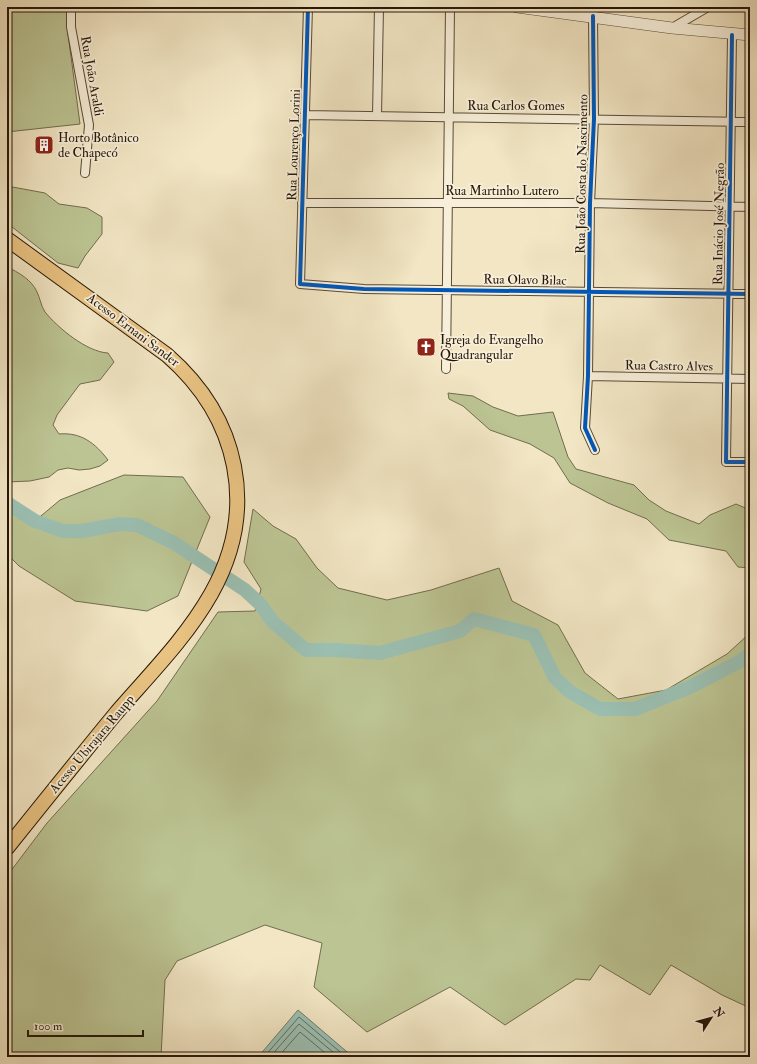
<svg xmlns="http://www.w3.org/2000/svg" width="757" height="1064" font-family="'IM FELL Double Pica',serif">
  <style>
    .green { fill: #bcc493; stroke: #716d4e }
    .water { fill: #9bc0b3; stroke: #6c7c6f }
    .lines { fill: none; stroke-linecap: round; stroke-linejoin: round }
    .shore { stroke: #606b5e; stroke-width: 1 }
    .river { stroke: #9bc0b3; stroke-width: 14 }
    .minor-casing { stroke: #594a37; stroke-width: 10 }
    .tertiary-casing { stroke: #594a37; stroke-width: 12 }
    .trunk-casing { stroke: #261608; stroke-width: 16 }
    .minor { stroke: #f7efd9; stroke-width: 8 }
    .tertiary { stroke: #f7efd9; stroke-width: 11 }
    .trunk { stroke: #e9c382; stroke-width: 14 }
    .cycleway-casing { stroke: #f7efd9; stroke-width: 6 }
    .cycleway { stroke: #0057b8; stroke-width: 4 }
    .labels { text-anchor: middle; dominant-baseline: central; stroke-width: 3.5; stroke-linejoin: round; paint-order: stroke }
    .street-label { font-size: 13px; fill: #261608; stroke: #f7efd9 }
    .poi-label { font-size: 13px; fill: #261608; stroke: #f7efd9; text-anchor: start }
  </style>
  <rect width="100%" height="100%" fill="#f2e6c4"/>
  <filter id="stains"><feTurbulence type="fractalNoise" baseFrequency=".005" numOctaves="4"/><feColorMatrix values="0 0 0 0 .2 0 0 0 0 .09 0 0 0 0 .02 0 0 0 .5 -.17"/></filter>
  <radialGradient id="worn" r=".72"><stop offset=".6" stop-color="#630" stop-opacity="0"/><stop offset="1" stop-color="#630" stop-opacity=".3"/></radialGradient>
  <path class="green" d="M7,7H68V34L80,124L7,132Z
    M7,186L45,193L59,204L87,208L102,217V234L85,256L78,268L58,263L7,223Z
    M7,267C18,272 32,280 37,292C40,298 41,306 45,312C58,328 87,352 108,353L114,362L100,380L80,384L57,415L53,425L59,434C81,432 95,443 108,460L100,466L90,469L79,470L68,468L58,470L49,477L30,481L7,482Z
    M448,393L473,396L493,407L518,416L553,412L568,457L576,469L634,485L649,500L666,511L699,524L710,515L736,504L750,510V568L738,567L726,551L669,540L647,519L608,503L570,483L554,458L530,444L490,430L463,406L449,399Z
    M124,475L183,477L210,517L178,596L147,611L75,601L19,566L7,554V503L35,521L60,500Z
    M253,509L273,526L296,539L317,568L338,588L387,600L431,590L499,568L512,601L558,625L585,673L618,699L666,690L727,654L750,633V1008L722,995L671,965L650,995L600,965L590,980L576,979L505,1025L450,987L367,1032L314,987L322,943L265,925L177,961L165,980L161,1057H7V876L47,823L157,701L218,612L255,611L261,589L244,562Z"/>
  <path class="water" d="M298,1010L353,1057H258Z"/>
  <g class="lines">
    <path class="shore" d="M264,1057L299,1017L346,1057
      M270,1057L299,1024L339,1057
      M278,1057L300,1032L330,1057"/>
    <path class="river" d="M7,503L35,521L63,531H82L120,524L137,525L174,543L245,590L260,604L273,622L306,650H336L380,653L460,631L474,619L534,635L555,678L570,692L600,709H635L690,687L739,662L750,654"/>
    <g class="minor-casing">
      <path id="minor" d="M71,7V27L89,125L85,173
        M308,7L300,284L364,289L750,294
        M593,16L594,119L590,203L588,376L585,428L595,450
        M672,28L708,7
        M732,35L726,462H750
        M305,115L750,122
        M377,116L379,7
        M302,203H590L750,207
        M446,369L450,7
        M588,376L750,379"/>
    </g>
    <g class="tertiary-casing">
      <path id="tertiary" d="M517,7L672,28L750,35"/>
    </g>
    <g class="trunk-casing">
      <path id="trunk" d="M7,239L167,355C239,418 259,509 211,594C186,638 150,674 117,712C80,757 43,803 7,848"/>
    </g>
    <use href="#minor" class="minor"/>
    <use href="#tertiary" class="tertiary"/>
    <use href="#trunk" class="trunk"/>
    <g class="cycleway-casing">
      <path id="cycleway" d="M308,7L300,284L364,289L750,294
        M593,16L594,119L590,203L588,376L585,428L595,450
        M732,35L726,462H750"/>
    </g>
    <use href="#cycleway" class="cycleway"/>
  </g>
  <defs>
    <g id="building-square" transform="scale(1)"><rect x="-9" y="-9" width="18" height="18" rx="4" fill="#8f2418" stroke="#f7efd9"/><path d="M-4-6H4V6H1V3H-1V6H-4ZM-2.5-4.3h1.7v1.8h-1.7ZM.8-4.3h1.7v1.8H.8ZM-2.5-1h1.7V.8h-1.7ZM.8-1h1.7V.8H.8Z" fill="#fff"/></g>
    <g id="church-square" transform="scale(1)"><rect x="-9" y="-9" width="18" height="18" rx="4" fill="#8f2418" stroke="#f7efd9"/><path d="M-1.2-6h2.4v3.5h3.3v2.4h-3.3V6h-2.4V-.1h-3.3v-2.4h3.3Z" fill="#fff"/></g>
  </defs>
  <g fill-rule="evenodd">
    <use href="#building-square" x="44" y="145"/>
    <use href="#church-square" x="426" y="347"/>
  </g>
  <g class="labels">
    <g class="street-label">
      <text transform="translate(92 76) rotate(80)">Rua João Araldi</text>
      <text x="516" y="106">Rua Carlos Gomes</text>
      <text transform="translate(294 145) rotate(-88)">Rua Lourenço Lorini</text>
      <text transform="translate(582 174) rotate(-89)">Rua João Costa do Nascimento</text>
      <text x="502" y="191">Rua Martinho Lutero</text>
      <text transform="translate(719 224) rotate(-89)">Rua Inácio José Negrão</text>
      <text transform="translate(525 280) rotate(1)">Rua Olavo Bilac</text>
      <text transform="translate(133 330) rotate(37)">Acesso Ernani Sander</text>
      <text transform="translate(669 366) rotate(1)">Rua Castro Alves</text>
      <text transform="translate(92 744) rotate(-50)">Acesso Ubirajara Raupp</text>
    </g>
    <g class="poi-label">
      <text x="58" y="138">Horto Botânico<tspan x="58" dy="15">de Chapecó</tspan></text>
      <text x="440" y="340">Igreja do Evangelho<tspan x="440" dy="15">Quadrangular</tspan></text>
    </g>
  </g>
  <rect width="757" height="1064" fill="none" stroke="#f2e6c4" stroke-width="24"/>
  <rect x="8" y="8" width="741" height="1048" fill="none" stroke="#261608" stroke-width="2"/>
  <rect x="12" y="12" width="733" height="1040" fill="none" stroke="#261608"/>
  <g transform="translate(711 1018) rotate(54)" stroke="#f7efd9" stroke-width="3" paint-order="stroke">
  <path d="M0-3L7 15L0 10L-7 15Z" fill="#261608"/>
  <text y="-6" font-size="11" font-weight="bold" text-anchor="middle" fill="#261608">N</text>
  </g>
  <path d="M28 1030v6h115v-6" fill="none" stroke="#261608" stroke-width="2"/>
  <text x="34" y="1030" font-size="12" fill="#261608" stroke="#f7efd9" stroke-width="3" paint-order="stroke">100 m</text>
  <rect width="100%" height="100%" filter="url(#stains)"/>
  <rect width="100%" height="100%" fill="url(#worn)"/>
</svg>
